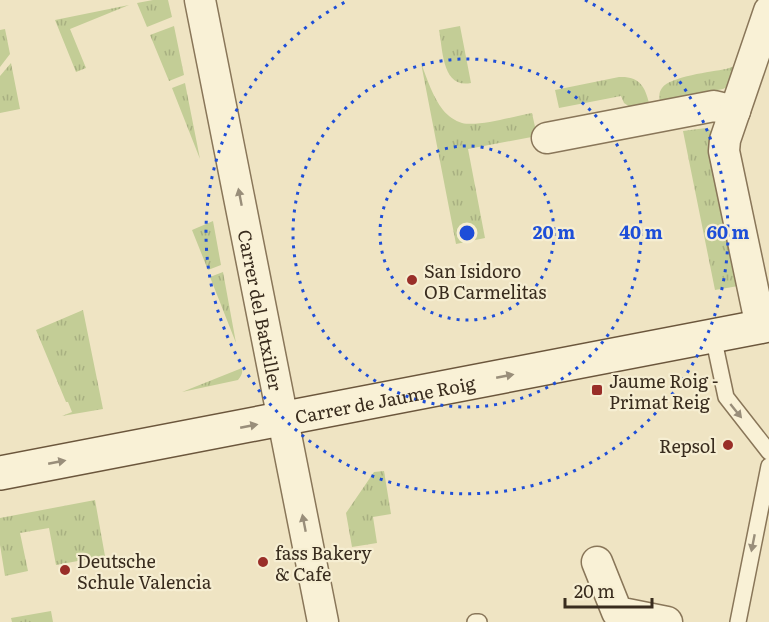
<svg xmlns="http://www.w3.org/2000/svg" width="769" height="622" font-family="Literata,serif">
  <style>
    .grass { fill: url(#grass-tufts) }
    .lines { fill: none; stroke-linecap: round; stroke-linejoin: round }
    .lane-casing { stroke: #897659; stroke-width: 18 }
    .street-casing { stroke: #897659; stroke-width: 33 }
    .secondary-casing { stroke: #6b563c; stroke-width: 36 }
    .lane { stroke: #f9f1d6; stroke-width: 15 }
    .street { stroke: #f9f1d6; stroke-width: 30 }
    .secondary { stroke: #f9f1d6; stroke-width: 33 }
    .oneway { fill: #998e7a }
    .ring { fill: none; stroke: #1d4ed8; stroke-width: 3; stroke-dasharray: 3 6 }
    .poi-dot { fill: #992e28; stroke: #f6eed2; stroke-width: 2 }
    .labels { text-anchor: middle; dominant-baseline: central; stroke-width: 4.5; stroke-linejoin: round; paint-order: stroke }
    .poi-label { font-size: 18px; fill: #392c1e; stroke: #f6eed2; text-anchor: start }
    .street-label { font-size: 18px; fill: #392c1e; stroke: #f6eed2 }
    .centre { fill: #1d4ed8; stroke: #f6eed2; stroke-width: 3 }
    .ring-label { font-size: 18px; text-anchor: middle; font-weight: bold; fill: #1d4ed8; stroke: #f6eed2; stroke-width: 4.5; stroke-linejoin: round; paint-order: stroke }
  </style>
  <defs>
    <pattern id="grass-tufts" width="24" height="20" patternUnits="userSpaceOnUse" patternTransform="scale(1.5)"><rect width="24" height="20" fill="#c3cd96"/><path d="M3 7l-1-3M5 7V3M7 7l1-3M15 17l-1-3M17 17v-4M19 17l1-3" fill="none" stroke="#a8b081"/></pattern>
  </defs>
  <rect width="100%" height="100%" fill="#efe4c3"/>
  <path class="grass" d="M153,0H168L172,17L147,27L137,3Z
    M129,5L70,29L86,68L76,72L55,20Z
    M174,26L184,75L169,81L150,35Z
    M460,26L471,83C442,89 443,50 439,30Z
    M5,29L10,54L0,67V30Z
    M11,63L20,109L0,113V76Z
    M421,63C427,79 433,97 443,110C448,116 455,121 462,123C479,127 515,116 532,113L537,136L468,149L485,238L456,244Z
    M735,66L729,86L723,89L660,101C659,96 659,92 662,88C671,76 711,72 726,69Z
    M619,77C639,76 645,86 649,103L630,107L624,103L621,96L559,108L555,90Z
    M185,83L200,159L172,88Z
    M706,128L710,130L713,134L744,285L715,290L683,131Z
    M213,221L221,265L208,270L192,230Z
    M223,272L236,343L210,277Z
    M83,310L103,409L62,416L72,412L68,402H66L36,330Z
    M242,368C243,374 241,376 238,380L182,392Z
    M384,471L391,514L373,517L377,543L352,547L346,513L374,472Z
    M95,500L105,556L56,565L49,528L20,533L28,571L5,576L0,545V518Z
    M51,611L53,622H12L11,618Z"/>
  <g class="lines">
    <g class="lane-casing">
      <path id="lane" d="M713,336L726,397L769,452
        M475,622H479
        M738,622L769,466"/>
    </g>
    <g class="street-casing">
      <g id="street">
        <path id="s1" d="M200,0L323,622"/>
        <path d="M547,138L714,106L735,111"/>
        <path d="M761,327L724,151L725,140L769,11"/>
        <path d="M597,562L617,612L667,622"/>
      </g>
    </g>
    <g class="secondary-casing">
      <g id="secondary">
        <path id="s2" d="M0,473L769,325"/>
      </g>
    </g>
    <use href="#lane" class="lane"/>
    <use href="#street" class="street"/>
    <use href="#secondary" class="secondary"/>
  </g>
  <defs><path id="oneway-solid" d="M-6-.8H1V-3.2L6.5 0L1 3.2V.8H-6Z" transform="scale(1.5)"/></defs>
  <g class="oneway">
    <use href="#oneway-solid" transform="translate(240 197) rotate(-101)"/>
    <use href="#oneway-solid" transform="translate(505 376) rotate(-11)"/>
    <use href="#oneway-solid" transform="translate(736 411) rotate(51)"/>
    <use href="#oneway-solid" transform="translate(249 426) rotate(-11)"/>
    <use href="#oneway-solid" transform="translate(57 462) rotate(-11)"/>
    <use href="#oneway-solid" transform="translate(304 523) rotate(-101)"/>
    <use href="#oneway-solid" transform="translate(753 543) rotate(101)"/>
  </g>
  <g class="ring">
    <circle cx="467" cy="233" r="87"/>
    <circle cx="467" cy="233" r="174"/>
    <path d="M585 0A261 261 0 1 1 349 0"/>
  </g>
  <g class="poi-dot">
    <circle cx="412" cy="280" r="6"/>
    <rect x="591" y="384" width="12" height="12" rx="3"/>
    <circle cx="728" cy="445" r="6"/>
    <circle cx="263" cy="562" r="6"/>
    <circle cx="65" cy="570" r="6"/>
  </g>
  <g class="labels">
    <g class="poi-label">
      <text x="424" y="270">San Isidoro<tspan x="424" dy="21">OB Carmelitas</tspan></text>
      <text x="609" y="380">Jaume Roig -<tspan x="609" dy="21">Primat Reig</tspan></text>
      <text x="716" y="445" text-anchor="end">Repsol</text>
      <text x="275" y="552">fass Bakery<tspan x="275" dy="21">&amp; Cafe</tspan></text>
      <text x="77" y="560">Deutsche<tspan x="77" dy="21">Schule Valencia</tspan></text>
    </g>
    <g class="street-label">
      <text stroke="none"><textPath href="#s1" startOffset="316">Carrer del Batxiller</textPath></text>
      <text stroke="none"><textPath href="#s2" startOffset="392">Carrer de Jaume Roig</textPath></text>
    </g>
  </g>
  <circle cx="467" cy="233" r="9" class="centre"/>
  <g class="ring-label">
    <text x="554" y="239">20 m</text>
    <text x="641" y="239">40 m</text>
    <text x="728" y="239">60 m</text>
  </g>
  <path d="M565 598v9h87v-9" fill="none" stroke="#392c1e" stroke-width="3"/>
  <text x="574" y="598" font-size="18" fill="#392c1e" stroke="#f6eed2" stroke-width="4.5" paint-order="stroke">20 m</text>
</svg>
